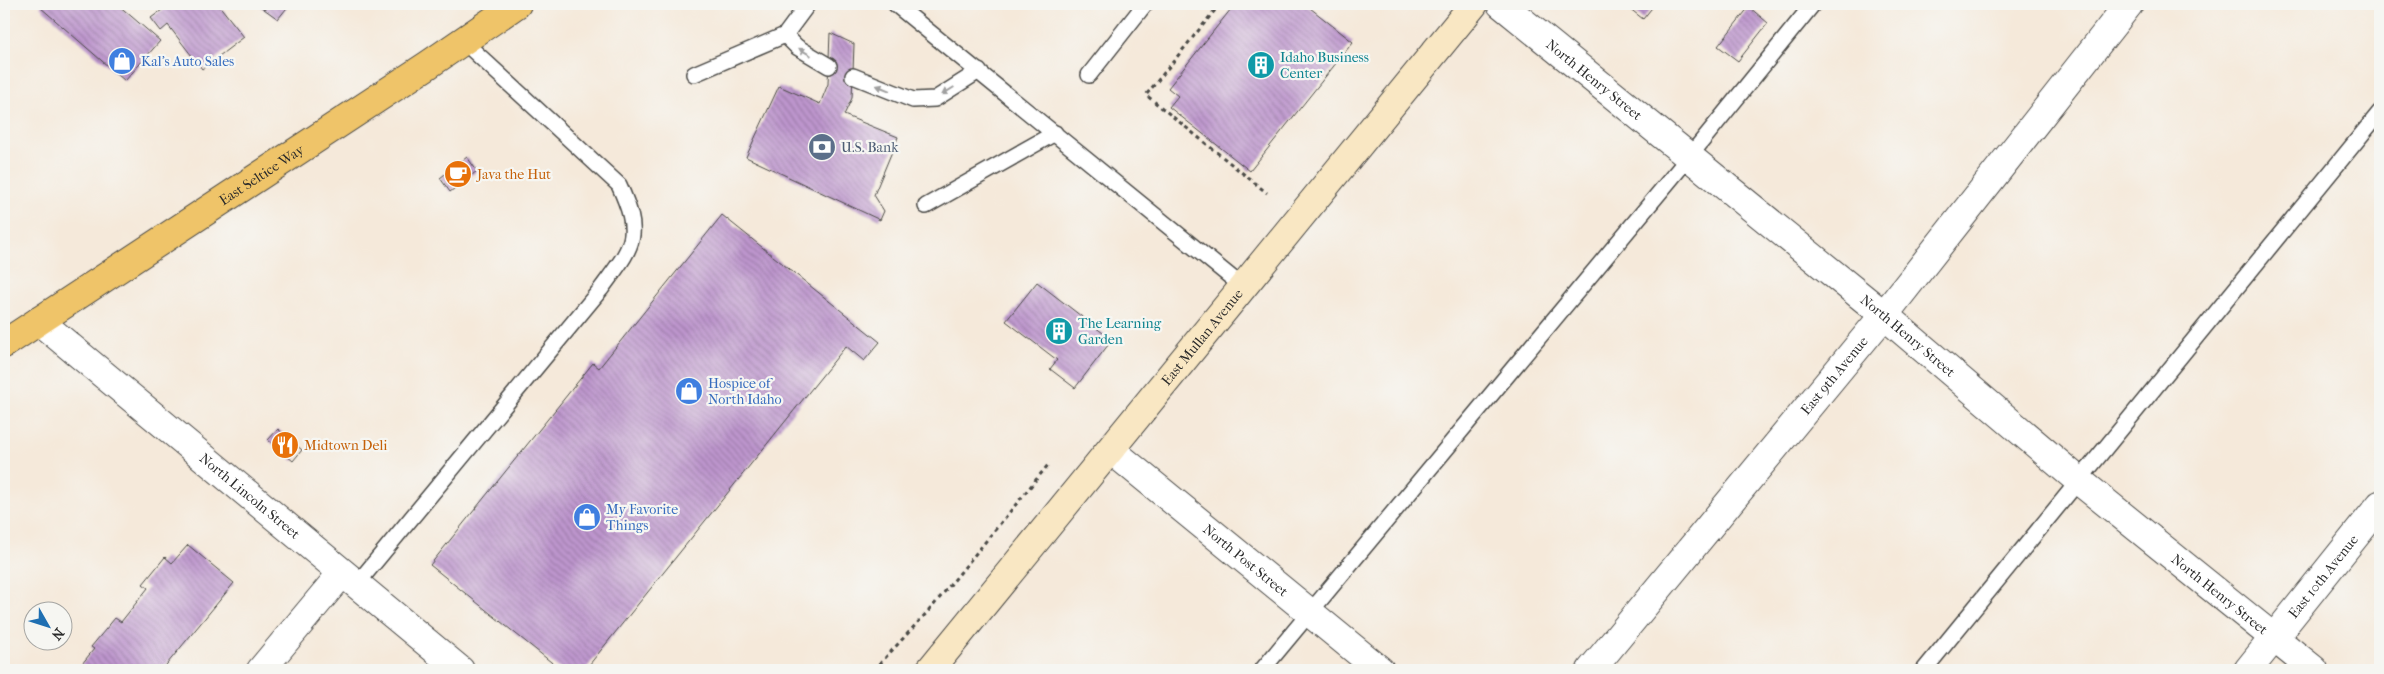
<svg xmlns="http://www.w3.org/2000/svg" width="2384" height="674" font-family="'IM FELL French Canon',serif">
  <style>
    .building { fill: url(#building-back-hatch) }
    .lines { fill: none; stroke-linecap: round; stroke-linejoin: round }
    .lane-casing { stroke: #494845; stroke-width: 18 }
    .street-casing { stroke: #494845; stroke-width: 30 }
    .secondary-casing { stroke: #494845; stroke-width: 30 }
    .primary-casing { stroke: #494845; stroke-width: 30 }
    .path { stroke: #494845; stroke-width: 3; stroke-dasharray: 4 4; stroke-linecap: butt }
    .lane { stroke: #fff; stroke-width: 15 }
    .street { stroke: #fff; stroke-width: 28 }
    .secondary { stroke: #f9e7c3; stroke-width: 28 }
    .primary { stroke: #efc469; stroke-width: 28 }
    .oneway { fill: #a0a0a0 }
    .labels { text-anchor: middle; dominant-baseline: central; stroke-width: 4.5; stroke-linejoin: round; paint-order: stroke }
    .culture-label { font-size: 14px; fill: #0d838f; stroke: #f6f6f2; text-anchor: start }
    .shop-label { font-size: 14px; fill: #366cbe; stroke: #f6f6f2; text-anchor: start }
    .street-label { font-size: 14px; fill: #2b2b2b; stroke: #f6f6f2 }
    .service-label { font-size: 14px; fill: #4e5e75; stroke: #f6f6f2; text-anchor: start }
    .food-label { font-size: 14px; fill: #c56008; stroke: #f6f6f2; text-anchor: start }
  </style>
  <defs>
    <pattern id="building-back-hatch" width="6" height="6" patternUnits="userSpaceOnUse" patternTransform="scale(1.25)"><rect width="6" height="6" fill="#bd95cd"/><path d="M-1 5l2 2M0 0l6 6M5-1l2 2" fill="none" stroke="#9a7aa7"/></pattern>
  </defs>
  <rect width="100%" height="100%" fill="#f6f6f2"/>
  <filter id="ink" filterUnits="userSpaceOnUse"><feTurbulence type="fractalNoise" baseFrequency=".02" numOctaves="2"/><feDisplacementMap in="SourceGraphic" scale="10" xChannelSelector="R" yChannelSelector="G"/><feConvolveMatrix kernelMatrix="1 2 1 2 8 2 1 2 1" color-interpolation-filters="sRGB"/></filter>
  <filter id="wash" filterUnits="userSpaceOnUse"><feTurbulence type="fractalNoise" baseFrequency=".0096" numOctaves="4" result="noise"/><feDisplacementMap in="SourceGraphic" scale="20" xChannelSelector="R" yChannelSelector="G"/><feGaussianBlur stdDeviation="1.12" result="paint"/><feColorMatrix in="noise" values="0 0 0 0 0 0 0 0 0 0 0 0 0 0 0 0 0 1.4 0 .05"/><feComposite in="paint" operator="in"/></filter>
  <g filter="url(#wash)">
    <rect width="100%" height="100%" fill="#f5e9da"/>
    <g id="blocks">
      <path class="building" d="M43,4H117L160,41L125,81L40,7Z
        M170,4H218L244,37L202,69L168,25L161,31L151,18Z
        M257,4H290L278,19Z
        M1235,4H1305L1353,42L1250,171L1169,107L1178,96L1168,88Z
        M1624,4H1655L1643,19Z
        M1749,7L1768,23L1738,61L1718,46Z
        M830,33L854,44L852,98L844,115L898,137L874,195L884,211L880,220L746,157L779,86L820,104L828,84Z
        M467,157L477,171L450,192L440,178Z
        M722,215L880,342L864,361L846,346L585,670H561L430,565L593,363L599,368Z
        M1037,282L1112,340L1075,388L1050,369L1057,360L1006,321Z
        M278,429L302,450L293,461L268,440Z
        M188,545L234,583L162,670H77L94,649L91,647L115,618L121,622L148,588L143,584L165,557L172,563Z"/>
    </g>
  </g>
  <g filter="url(#ink)">
    <use href="#blocks" fill-opacity="0" stroke="#494845" stroke-width="1"/>
    <g class="lines">
      <g class="lane-casing">
        <path id="lane" d="M895,4L1243,287
          M785,35L797,47L829,66
          M694,74L785,35L808,4
          M1089,75L1145,4
          M853,76L913,100L935,99L979,71
          M926,206L1055,133
          M356,585L601,289C633,245 643,238 619,185L463,41
          M1262,670L1689,157L1813,4
          M1924,670L2380,112"/>
      </g>
      <g class="street-casing">
        <g id="street">
          <path id="s1" d="M1501,4L1884,315L2078,480L2314,670"/>
          <path id="s2" d="M39,321L460,670"/>
          <path id="s3" d="M1111,450L1380,670"/>
          <path d="M261,670L342,573"/>
          <path id="s4" d="M1591,670L1884,315L2129,4"/>
          <path id="s5" d="M2248,670L2380,505"/>
        </g>
      </g>
      <g class="secondary-casing">
        <g id="secondary">
          <path id="s6" d="M930,670L1474,4"/>
        </g>
      </g>
      <g class="primary-casing">
        <g id="primary">
          <path id="s7" d="M4,344L428,65L517,4"/>
        </g>
      </g>
      <path class="path" d="M1220,4L1146,95L1267,193
        M874,670L933,606L1048,465"/>
      <use href="#lane" class="lane"/>
      <use href="#street" class="street"/>
      <use href="#secondary" class="secondary"/>
      <use href="#primary" class="primary"/>
    </g>
    <defs><path id="oneway-solid" d="M-6-.8H1V-3.2L6.5 0L1 3.2V.8H-6Z" transform="scale(1.25)"/></defs>
    <g class="oneway">
      <use href="#oneway-solid" transform="translate(805 52) rotate(-149)"/>
      <use href="#oneway-solid" transform="translate(883 88) rotate(-158)"/>
      <use href="#oneway-solid" transform="translate(948 91) rotate(148)"/>
    </g>
  </g>
  <defs>
    <g id="shop-disc" transform="scale(1.4375)"><circle r="9.5" fill="#3f7fe0" stroke="#f6f6f2"/><path d="M-5-2.5h2.3a2.7 3.5 0 0 1 5.4 0H5L5.5 6h-11ZM-1.5-2.5h3a1.5 2.3 0 0 0-3 0Z" fill="#fff"/></g>
    <g id="building-disc" transform="scale(1.4375)"><circle r="9.5" fill="#0f9aa8" stroke="#f6f6f2"/><path d="M-4-6H4V6H1V3H-1V6H-4ZM-2.5-4.3h1.7v1.8h-1.7ZM.8-4.3h1.7v1.8H.8ZM-2.5-1h1.7V.8h-1.7ZM.8-1h1.7V.8H.8Z" fill="#fff"/></g>
    <g id="bank-disc" transform="scale(1.4375)"><circle r="9.5" fill="#5c6f8a" stroke="#f6f6f2"/><path d="M-6-4H6V4H-6ZM0-2.3a2.3 2.3 0 1 0 0 4.6a2.3 2.3 0 1 0 0-4.6Z" fill="#fff"/></g>
    <g id="cafe-disc" transform="scale(1.4375)"><circle r="9.5" fill="#e8710a" stroke="#f6f6f2"/><path d="M-5.5-4.5H6V0H3Q3 3.5 0 3.5H-2.5Q-5.5 3.5-5.5 0ZM3-3.2v2h1.7v-2ZM-6 4.5H4V6H-6Z" fill="#fff"/></g>
    <g id="restaurant-disc" transform="scale(1.4375)"><circle r="9.5" fill="#e8710a" stroke="#f6f6f2"/><path d="M-5-6h1v4h1v-4h1v4h1v-4h1v5L-1.5 .5V6h-2V.5L-5-1ZM5-6V6H3V1.5H1.5Q1.5-4 5-6Z" fill="#fff"/></g>
  </defs>
  <g fill-rule="evenodd">
    <use href="#shop-disc" x="122" y="61"/>
    <use href="#building-disc" x="1261" y="65"/>
    <use href="#bank-disc" x="822" y="147"/>
    <use href="#cafe-disc" x="458" y="174"/>
    <use href="#building-disc" x="1059" y="331"/>
    <use href="#shop-disc" x="689" y="391"/>
    <use href="#restaurant-disc" x="285" y="445"/>
    <use href="#shop-disc" x="587" y="517"/>
  </g>
  <g class="labels">
    <g class="culture-label">
      <text x="1280" y="57">Idaho Business<tspan x="1280" dy="16">Center</tspan></text>
      <text x="1078" y="323">The Learning<tspan x="1078" dy="16">Garden</tspan></text>
    </g>
    <g class="shop-label">
      <text x="141" y="61">Kal's Auto Sales</text>
      <text x="708" y="383">Hospice of<tspan x="708" dy="16">North Idaho</tspan></text>
      <text x="606" y="509">My Favorite<tspan x="606" dy="16">Things</tspan></text>
    </g>
    <g class="street-label">
      <text stroke="none"><textPath href="#s1" startOffset="120">North Henry Street</textPath></text>
      <text stroke="none"><textPath href="#s7" startOffset="308">East Seltice Way</textPath></text>
      <text stroke="none"><textPath href="#s1" startOffset="525">North Henry Street</textPath></text>
      <text stroke="none"><textPath href="#s6" startOffset="430">East Mullan Avenue</textPath></text>
      <text stroke="none"><textPath href="#s4" startOffset="382">East 9th Avenue</textPath></text>
      <text stroke="none"><textPath href="#s2" startOffset="274">North Lincoln Street</textPath></text>
      <text stroke="none"><textPath href="#s3" startOffset="174">North Post Street</textPath></text>
      <text stroke="none"><textPath href="#s5" startOffset="120">East 10th Avenue</textPath></text>
      <text stroke="none"><textPath href="#s1" startOffset="930">North Henry Street</textPath></text>
    </g>
    <g class="service-label">
      <text x="841" y="147">U.S. Bank</text>
    </g>
    <g class="food-label">
      <text x="477" y="174">Java the Hut</text>
      <text x="304" y="445">Midtown Deli</text>
    </g>
  </g>
  <rect width="2384" height="674" fill="none" stroke="#f6f6f2" stroke-width="20"/>
  <g transform="translate(48 626) rotate(129)"><circle r="24" fill="#f6f6f2" stroke="#a5a5a2"/>
  <path d="M0-4L9 19L0 12L-9 19Z" fill="#1f6fb2"/>
  <text y="-8" font-size="14" font-weight="bold" text-anchor="middle" fill="#2b2b2b">N</text>
  </g>
</svg>
